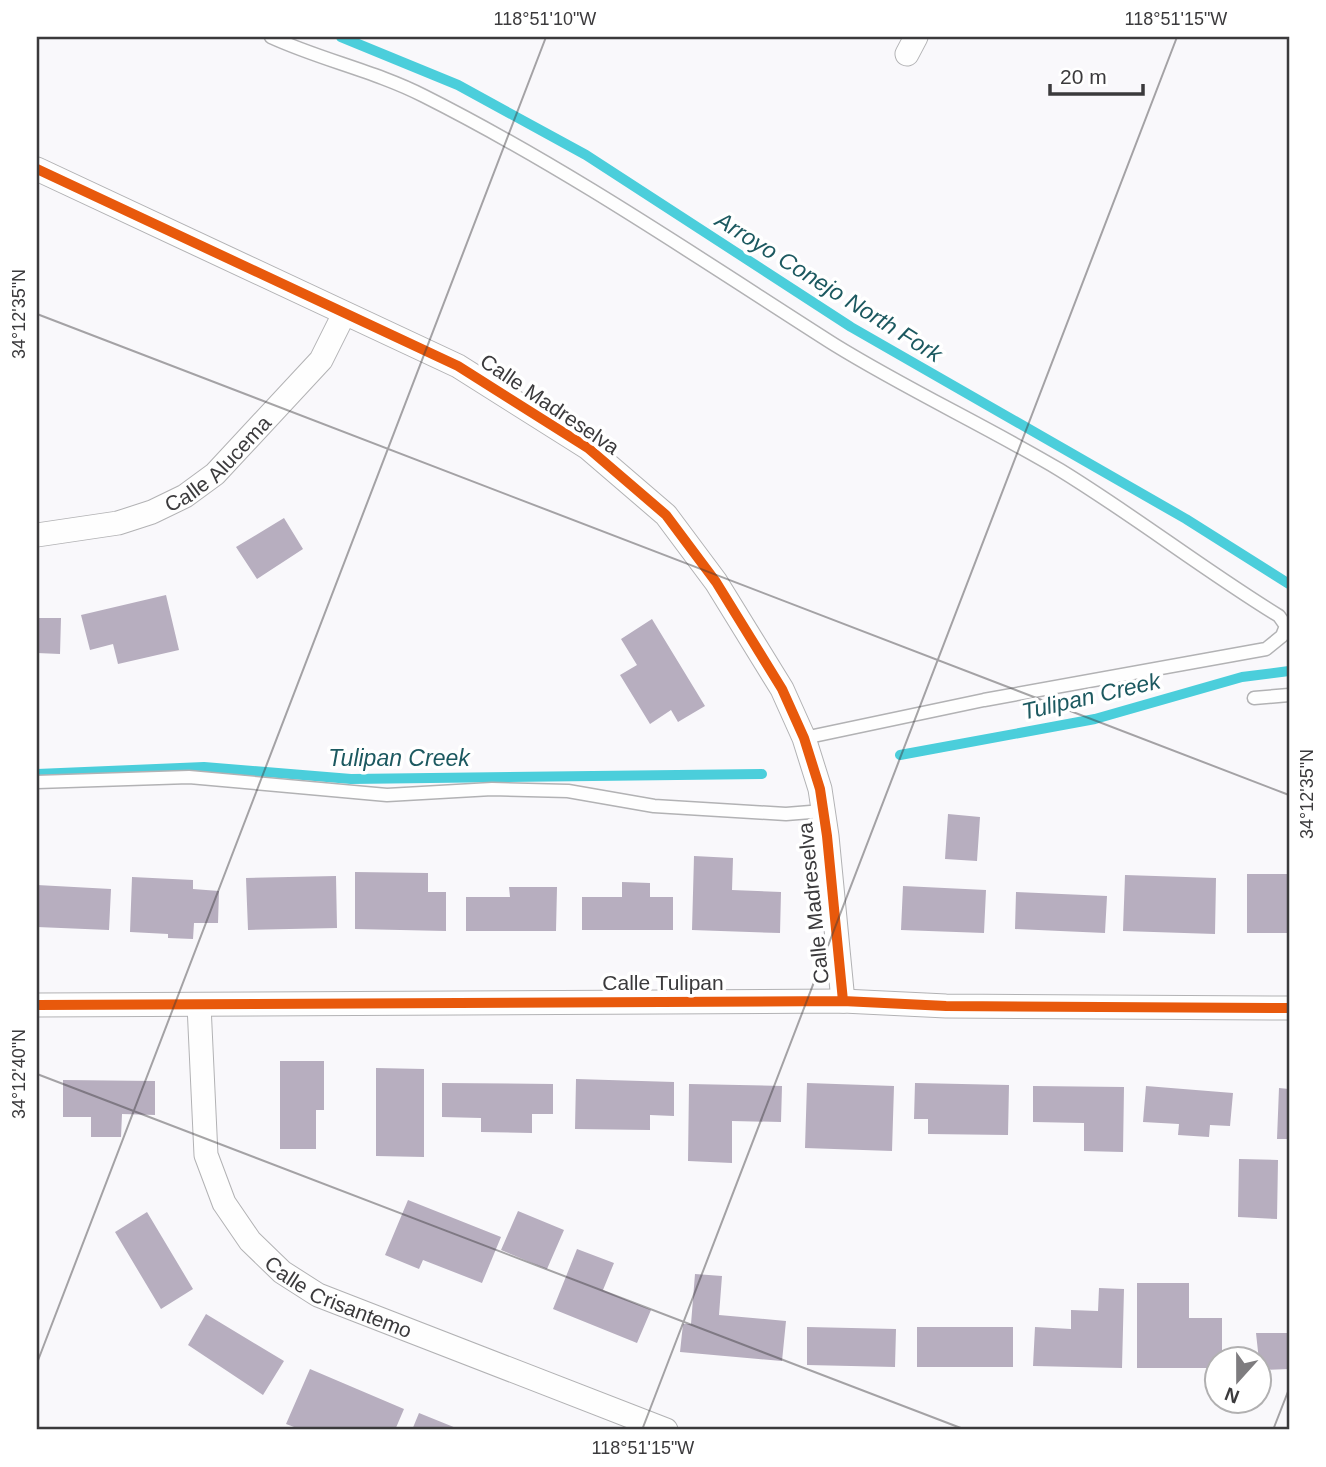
<svg xmlns="http://www.w3.org/2000/svg" width="1326" height="1467" font-family="Arial,sans-serif">
  <style>
    .lines { fill: none; stroke-linecap: round; stroke-linejoin: round }
    .stream { stroke: #4bcedb; stroke-width: 10 }
    .building { fill: #b7aebf }
    .lane-casing { stroke: #b2b2b4; stroke-width: 15 }
    .street-casing { stroke: #b2b2b4; stroke-width: 25 }
    .lane { stroke: #fefefe; stroke-width: 12 }
    .street { stroke: #fefefe; stroke-width: 23 }
    .cycleway-casing { stroke: #fff; stroke-width: 15 }
    .cycleway { stroke: #e8590c; stroke-width: 10 }
    .ticks { fill: none; stroke: #3b3a3c; stroke-width: 2; stroke-opacity: 0.45 }
    .labels { text-anchor: middle; dominant-baseline: central; stroke-width: 7; stroke-linejoin: round; paint-order: stroke }
    .street-label { font-size: 21px; fill: #3b3a3c; stroke: #fff }
    .water-label { font-size: 23px; font-style: italic; fill: #1c5960; stroke: #fff }
    .neatline { fill: none; stroke: #3b3a3c; stroke-width: 2.5 }
    .ticks-label { font-size: 18px; text-anchor: middle; fill: #3b3a3c }
  </style>
  <rect width="100%" height="100%" fill="#f9f8fb"/>
  <g class="lines">
    <path class="stream" d="M341,37L458,85L586,155L851,327L1186,519L1289,584
      M900,755L1095,719L1242,677L1289,671
      M37,774L204,767L351,779L762,774"/>
  </g>
  <path class="building" d="M284,518L303,549L257,579L236,547Z
    M166,595L179,650L118,664L113,644L90,650L81,615Z
    M37,618H61L60,654L37,653Z
    M652,619L705,706L678,722L671,710L650,724L620,675L637,665L621,639Z
    M948,814L980,817L977,861L945,859Z
    M694,856L733,858L732,890L781,892L780,933L692,930Z
    M355,872L428,873V892H446V931L355,929Z
    M1247,874H1289V933H1247Z
    M1125,875L1216,878L1215,934L1123,931Z
    M336,876L337,928L248,930L246,878Z
    M132,877L193,880V889L219,891L218,923H194L193,939L168,938V934L130,932Z
    M622,882L650,883V897H673V930H582V897H622Z
    M37,885L111,889L109,930L37,927Z
    M903,886L986,890L984,933L901,930Z
    M509,887H557L556,931H466V897H510Z
    M1016,892L1107,896L1105,933L1015,929Z
    M280,1061H324V1110H316V1149H280Z
    M376,1068L424,1069V1157L376,1156Z
    M576,1079L674,1082V1116L650,1115V1130L575,1129Z
    M63,1080L155,1081V1115L122,1114L121,1137H91V1117H63Z
    M442,1083L553,1084V1114H532V1133L481,1132V1118L442,1117Z
    M807,1083L894,1086L892,1151L805,1148Z
    M915,1083L1009,1085L1008,1135L928,1134V1119H914Z
    M689,1084L782,1086L781,1122L732,1121V1163L688,1161Z
    M1033,1086L1124,1087L1123,1152L1084,1151V1123L1033,1122Z
    M1146,1086L1233,1093L1230,1126L1210,1125L1209,1137L1178,1135L1179,1124L1143,1122Z
    M1279,1088L1289,1089V1139H1277Z
    M1239,1159L1278,1160L1277,1219L1238,1217Z
    M408,1200L501,1237L482,1283L423,1260L419,1269L385,1255Z
    M518,1211L564,1230L547,1269L501,1250Z
    M147,1212L193,1289L161,1309L115,1232Z
    M577,1249L614,1263L603,1290L651,1310L637,1343L553,1309Z
    M695,1274L722,1276L719,1315L786,1321L782,1361L680,1352L683,1324H691Z
    M1137,1283H1189V1318H1222V1358H1218V1368H1137Z
    M1099,1288L1124,1289L1122,1368L1033,1366L1035,1327L1071,1329V1310L1098,1311Z
    M206,1314L284,1361L263,1395L188,1345Z
    M807,1327L896,1329L895,1367L807,1365Z
    M917,1327H1013V1367H917Z
    M1256,1333H1289V1369L1260,1370Z
    M310,1369L404,1409L395,1430H302L286,1424Z
    M419,1413L461,1430H412Z"/>
  <g class="lines">
    <g class="lane-casing">
      <path id="lane" d="M271,37C321,60 375,71 424,96C567,168 700,259 835,345C908,390 986,426 1060,470C1135,516 1204,570 1279,616L1286,626L1282,636L1266,649L984,700L804,738
        M1254,698L1289,695
        M37,782L189,777L387,795L492,789L568,791L654,806L786,814L823,811"/>
    </g>
    <g class="street-casing">
      <g id="street">
        <path d="M907,54L916,37"/>
        <path d="M37,169L458,366L588,448L666,515L716,582L782,689L804,738L820,789L827,836L843,1001"/>
        <path id="s1" d="M37,535L118,523L152,512L185,496L215,474L321,360L344,314"/>
        <path d="M37,1005L843,1001L946,1006L1289,1008"/>
        <path id="s2" d="M199,1005L206,1155L224,1203L250,1241L282,1272L318,1295L666,1430"/>
      </g>
    </g>
    <use href="#lane" class="lane"/>
    <use href="#street" class="street"/>
    <g class="cycleway-casing">
      <path id="cycleway" d="M37,169L458,366L588,448L666,515L716,582L782,689L804,738L820,789L827,836L843,1001
        M37,1005L843,1001L946,1006L1289,1008"/>
    </g>
    <use href="#cycleway" class="cycleway"/>
  </g>
  <path class="ticks" d="M37,314L1289,795M37,1074L966,1430M37,1363L546,37M642,1430L1177,37M1273,1430L1289,1389"/>
  <g class="labels">
    <g class="street-label">
      <text transform="translate(550 404) rotate(34)">Calle Madreselva</text>
      <text stroke="none"><textPath href="#s1" startOffset="200">Calle Alucema</textPath></text>
      <text transform="translate(813 903) rotate(-96)">Calle Madreselva</text>
      <text x="663" y="982">Calle Tulipan</text>
      <text stroke="none"><textPath href="#s2" startOffset="354">Calle Crisantemo</textPath></text>
    </g>
    <g class="water-label">
      <text transform="translate(829 287) rotate(32)">Arroyo Conejo North Fork</text>
      <text transform="translate(1091 696) rotate(-13)">Tulipan Creek</text>
      <text x="399" y="758">Tulipan Creek</text>
    </g>
  </g>
  <rect width="1326" height="1467" fill="none" stroke="#ffffff" stroke-width="77"/>
  <g transform="translate(1238 1380) rotate(201)"><circle r="33" fill="#ffffff" stroke="#b1b0b1" stroke-width="2"/>
  <path d="M0-5L12 26L0 18L-12 26Z" fill="#7e7c7f"/>
  <text y="-10" font-size="19" font-weight="bold" text-anchor="middle" fill="#3b3a3c">N</text>
  </g>
  <path d="M1050 84v10h93v-10" fill="none" stroke="#3b3a3c" stroke-width="3.5"/>
  <text x="1060" y="84" font-size="21" fill="#3b3a3c" stroke="#ffffff" stroke-width="5" paint-order="stroke">20 m</text>
  <rect x="38" y="38" width="1250" height="1390" class="neatline"/>
  <g class="ticks-label">
    <text x="545" y="25">118°51'10"W</text>
    <text x="1176" y="25">118°51'15"W</text>
    <text transform="translate(19 314) rotate(-90)" y="6">34°12'35"N</text>
    <text transform="translate(1307 794) rotate(-90)" y="6">34°12'35"N</text>
    <text transform="translate(19 1074) rotate(-90)" y="6">34°12'40"N</text>
    <text x="643" y="1454">118°51'15"W</text>
  </g>
</svg>
